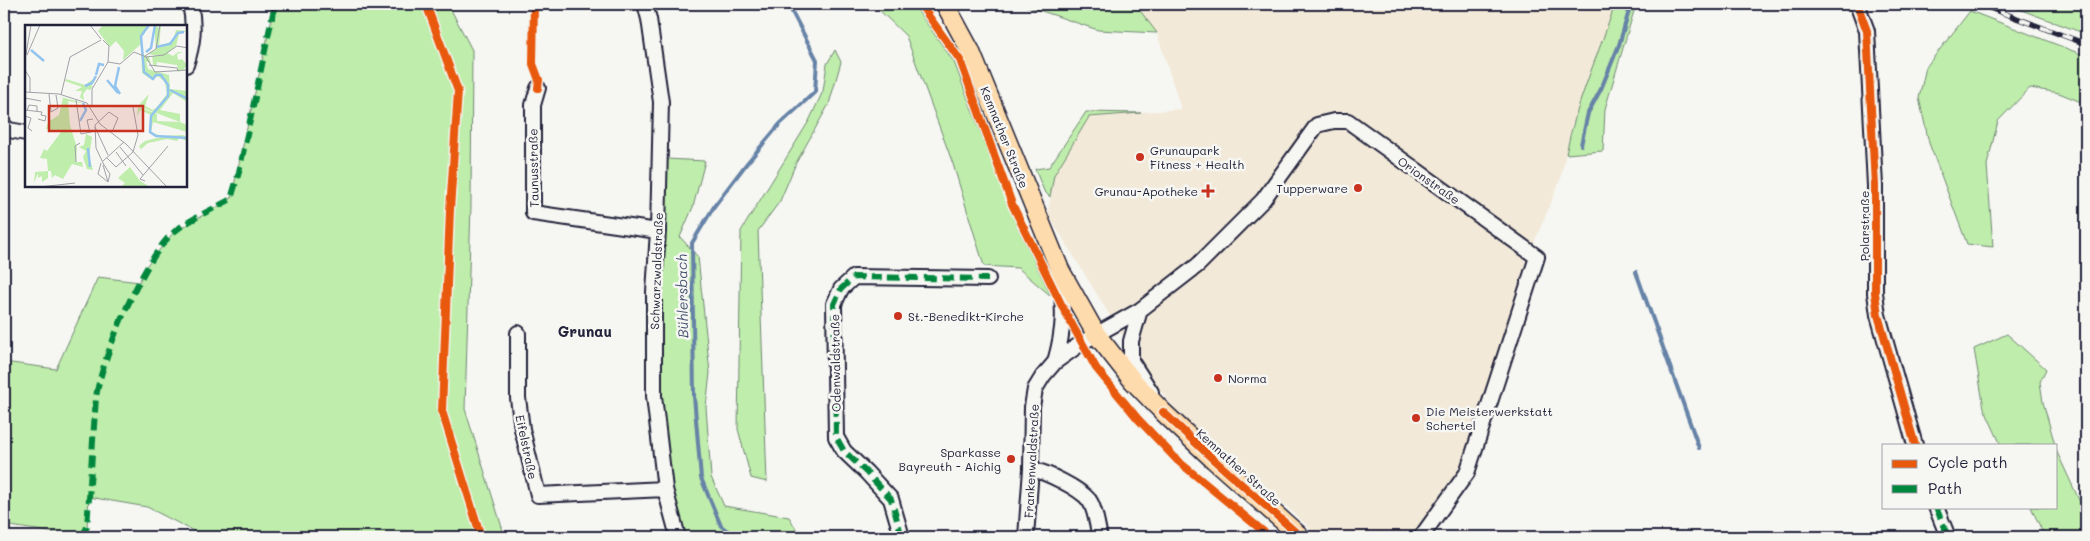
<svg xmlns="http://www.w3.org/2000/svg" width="2090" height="541" font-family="Mali,sans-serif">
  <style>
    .built { fill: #f2e9d8 }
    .green { fill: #bfedab; stroke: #708873 }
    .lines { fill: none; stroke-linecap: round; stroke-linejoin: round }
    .stream { stroke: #6683a7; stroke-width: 4 }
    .minor-casing { stroke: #22223b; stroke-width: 18 }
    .major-casing { stroke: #22223b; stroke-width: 21 }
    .minor { stroke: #f6f6f2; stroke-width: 14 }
    .major { stroke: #fedbac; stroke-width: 18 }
    .rail-casing { stroke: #22223b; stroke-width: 5.5 }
    .rail { stroke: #f6f6f2; stroke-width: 4; stroke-dasharray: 11; stroke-linecap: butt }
    .quiet { stroke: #00873e; stroke-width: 6; stroke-dasharray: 12 6; stroke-linecap: butt }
    .cycleway-casing { stroke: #f6f6f2; stroke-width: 11 }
    .cycleway { stroke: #e8590c; stroke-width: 8 }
    .poi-dot { fill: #c8321e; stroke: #f6f6f2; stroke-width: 2 }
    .labels { text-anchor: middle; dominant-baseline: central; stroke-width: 5; stroke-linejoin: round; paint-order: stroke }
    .street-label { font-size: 12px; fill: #22223b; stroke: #f6f6f2 }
    .poi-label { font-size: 12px; fill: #22223b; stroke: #f6f6f2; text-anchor: start }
    .water-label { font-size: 14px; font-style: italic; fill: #445371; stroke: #f6f6f2 }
    .quarter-label { font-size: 15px; font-weight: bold; fill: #22223b; stroke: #f6f6f2 }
    .inset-river { fill: none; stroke: #93c4ef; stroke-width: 2.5 }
    .inset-road { fill: none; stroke: #a1a1a9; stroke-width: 1 }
    .view { fill: #c8321e; fill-opacity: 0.15; stroke: #c8321e; stroke-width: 2.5 }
    .inset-edge { fill: none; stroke: #22223b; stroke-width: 2.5 }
  </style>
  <rect width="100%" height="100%" fill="#f6f6f2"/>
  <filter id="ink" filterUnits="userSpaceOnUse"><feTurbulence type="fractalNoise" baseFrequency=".02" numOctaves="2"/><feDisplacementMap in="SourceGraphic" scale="10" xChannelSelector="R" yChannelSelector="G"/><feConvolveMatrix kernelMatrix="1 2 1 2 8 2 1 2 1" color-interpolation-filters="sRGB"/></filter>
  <g filter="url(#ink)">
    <path class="built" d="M1135,4H1615L1603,42L1572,124L1560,181L1526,262L1461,466L1411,537H1319L1285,505L1183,419L1142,368L1048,214L1054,175L1089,117L1181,109L1157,33Z"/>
    <path class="green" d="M275,4H448L472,50L471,204L465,409L505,537H205L147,507L89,497L87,527L82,537L4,525V362L56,369L98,277L139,282L147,265L174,232L231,199Z
      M873,4H913L954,62L1012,215L1051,296L1018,268L984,266L953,164L906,36Z
      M1021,4H1135L1157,33L1098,30Z
      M1615,4H1636L1605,109L1603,151L1566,154C1576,102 1599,54 1615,4Z
      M2005,4H2086V34Z
      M1970,11L2086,56V104L2059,93L2030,88L1998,121L1987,165L1993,247L1967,244L1929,143L1919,98L1926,67Z
      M835,50L841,62L829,104L796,163L780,201L758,231L767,482L751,478L738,429L741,231L809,121L823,91L827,64Z
      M1086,112L1141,113L1089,117L1054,175L1050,197L1044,191L1035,169L1049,167Z
      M667,159L705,161L693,207L680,237L698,257L710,373L706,407L711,477L724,506L789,517L801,537H685L671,486L662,400V290Z
      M2007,334L2046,369L2040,382L2043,402L2055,445H2001L1984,408L1974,349Z
      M2056,450L2086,515V537H2035L2043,533L2031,507H2056Z"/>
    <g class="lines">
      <path class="stream" d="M1581,145L1588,113L1601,89L1619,45L1631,4
        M1636,272L1699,448
        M736,537L721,526L701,478L694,396L692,243L715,205L747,163L780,124L815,92L817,60L788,4"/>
      <g class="minor-casing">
        <path id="minor" d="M645,4L649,19L661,102L658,231L654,292V396L665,489L678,537
          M1857,4L1867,31L1875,186V293L1878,315L1915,445
          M186,65C193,44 195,26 190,4
          M538,88L533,105V213L658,231
          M4,126L9,130L26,133
          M1140,310L1131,341V361L1151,392
          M518,333V398L522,429L538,495L665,489
          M1055,362C1065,327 1064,310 1060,274
          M1031,469C1046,472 1079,488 1089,500C1096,510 1097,526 1100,537
          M1936,507L1948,537
          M902,537L891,499L866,472L844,451L836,437L834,304L841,289L854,277L988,279
          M1026,537L1031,469L1032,407L1035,389L1043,376L1055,362L1083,342L1140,310L1198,265L1263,200L1317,125L1334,121H1348L1537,257L1467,473L1421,537"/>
      </g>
      <g class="major-casing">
        <path id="major" d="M945,4L970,50L1060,270L1096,334L1133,381L1163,412L1214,460L1301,537"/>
      </g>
      <use href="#minor" class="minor"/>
      <use href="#major" class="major"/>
      <g class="rail-casing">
        <path id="rail" d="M1979,4L2086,44"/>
      </g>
      <use href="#rail" class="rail"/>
      <path class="quiet" d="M1936,507L1948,537
        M82,537L87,527L96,397C102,357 144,257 174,232C187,221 215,208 231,199L239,172L275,4
        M902,537L891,499L866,472L844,451L836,437L834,304L841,289L854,277L988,279"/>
      <g class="cycleway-casing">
        <path id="cycleway" d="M426,4L458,91L450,210L442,411L481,537
          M534,4L533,64L539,80L538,88
          M920,4L960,60L1012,204L1065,312L1096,368L1138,419L1178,461L1270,537
          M1857,4L1867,31L1875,186V293L1878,315L1915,445
          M1163,412L1214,460L1301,537"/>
      </g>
      <use href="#cycleway" class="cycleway"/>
    </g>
  </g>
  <g class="poi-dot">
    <circle cx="1140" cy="157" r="5"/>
    <circle cx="1358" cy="188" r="5"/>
    <path d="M1205.5 183.5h5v5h5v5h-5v5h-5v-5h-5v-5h5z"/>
    <circle cx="898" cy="316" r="5"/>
    <circle cx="1218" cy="378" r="5"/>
    <circle cx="1416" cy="418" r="5"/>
    <circle cx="1011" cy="459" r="5"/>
  </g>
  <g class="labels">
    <g class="street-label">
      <text transform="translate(1005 137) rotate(68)">Kemnather Straße</text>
      <text transform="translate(533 168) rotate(-91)">Taunusstraße</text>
      <text transform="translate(1429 180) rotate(35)">Orionstraße</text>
      <text transform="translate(1864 226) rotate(-90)">Polarstraße</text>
      <text transform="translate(656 271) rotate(-88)">Schwarzwaldstraße</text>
      <text transform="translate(835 363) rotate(-91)">Odenwaldstraße</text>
      <text transform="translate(527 447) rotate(78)">Eifelstraße</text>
      <text transform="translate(1031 461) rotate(-87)">Frankenwaldstraße</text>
      <text transform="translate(1239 467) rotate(42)">Kemnather Straße</text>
    </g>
    <g class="poi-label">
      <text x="1150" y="150">Grunaupark<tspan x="1150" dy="14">Fitness + Health</tspan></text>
      <text x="1348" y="188" text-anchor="end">Tupperware</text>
      <text x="1198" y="191" text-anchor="end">Grunau-Apotheke</text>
      <text x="908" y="316">St.-Benedikt-Kirche</text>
      <text x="1228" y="378">Norma</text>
      <text x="1426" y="411">Die Meisterwerkstatt<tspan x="1426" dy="14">Schertel</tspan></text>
      <text x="1001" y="452" text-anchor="end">Sparkasse<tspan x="1001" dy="14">Bayreuth - Aichig</tspan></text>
    </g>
    <g class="water-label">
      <text transform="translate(682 296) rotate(-91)">Bühlersbach</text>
    </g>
    <g class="quarter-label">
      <text x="585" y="331">Grunau</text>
    </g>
  </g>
  <g transform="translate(25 25)">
    <rect width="162" height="162" fill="#f6f6f2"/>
    <path d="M78,0H125L117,12V29L124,32L126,39L121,36L123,44L144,50L145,64L163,66L162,77L148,68L135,85L155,89V97L162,100V107L128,97L126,107L136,111L158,110L162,112V116L154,113L152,116L142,114L123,118L116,124L114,121L120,116L136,112L124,107L126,90L115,85L112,92L113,82L132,89V96L155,97L113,81L124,69L120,81L128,85L132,82L142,69L140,57L133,51L127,55L117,48L116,19L98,35L99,26L91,16L85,22L73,6ZM129,0L134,3L136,0L134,21L148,16L151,5L162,6L154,9L151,21L142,28L148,31L153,27H158L152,29L153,35L157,34L162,40L159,44H162L153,47L152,40L132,37L131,42L128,39L127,31H134L123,29L131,25ZM71,52L66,61L62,60L68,61L65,65L62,64L58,69L59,76L55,72L57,66H50L57,62L40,56L41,54L60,60ZM32,71L62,79L43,76L45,100L52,123L51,137H57L58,142L47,139L38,154L30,150L27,153L26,146H23V153L17,157V151L13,153V148L9,158L10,147L23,146L22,134L15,133L19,124L22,126L36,107L21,104L23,97L34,90L38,73ZM61,109L67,112L64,132L68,145L62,144L58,132L61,126L54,122L59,120ZM105,142L115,156L125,162H96L100,158L93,153Z" fill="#bfedab"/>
    <path class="inset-river" d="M124,0L116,11L119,47L128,54L131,50H136L143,60V71L126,91L125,107L131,111L163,113M131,22L145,19L153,8L159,7M6,25L19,36M121,27L126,23L130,0M94,42L90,61L95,69M71,50L74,39L79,40M82,55L93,68M60,61L67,58L71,51M145,65L163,74M55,96L61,85L58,78M63,123L65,142"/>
    <path class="inset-road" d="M65,0L76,14M78,15L84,21L83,37M2,30L15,0M120,31L131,24L135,0M121,32L130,47L163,45M121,32L139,30L152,21L163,23M0,35L6,0M83,37L95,39L109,27L121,32M124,40L152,43L153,46M0,45L5,53V68M0,67L34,69L62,78L75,99L101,119L142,162M24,69L26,87L33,83L31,70M36,70L45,32L76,15M0,73L16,76M51,75L56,109L70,106M67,82V64L83,37M0,85L17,87L16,90L21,91L20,96L13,94M2,86L4,80L12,81V86M0,91L6,93L3,103L7,106M70,102L83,130M65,108L62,95L68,94M95,122L118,150M91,127L101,141M82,133L91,142L108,127L113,110L108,82M78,136L99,117M51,137L50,121L55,118M76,138L73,149L83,157L78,140M79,140L71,123L70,100L84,87L93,93L87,107M79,140L85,149L83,157M120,156L115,154L143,121M15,162L50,158"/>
    <path class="view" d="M24,81H118V106H24Z"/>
    <rect width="162" height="162" class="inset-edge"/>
  </g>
  <rect width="2090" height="541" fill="none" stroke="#f6f6f2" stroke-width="20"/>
  <rect x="10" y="10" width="2070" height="521" fill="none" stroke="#22223b" stroke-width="2" filter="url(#ink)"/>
  <rect x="1882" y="444" width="175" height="65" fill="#f6f6f2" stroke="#a1a1a9"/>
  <rect x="1892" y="460" width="25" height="8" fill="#e8590c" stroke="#a1a1a9"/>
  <text x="1928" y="468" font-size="15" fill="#22223b">Cycle path</text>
  <rect x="1892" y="485" width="25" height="8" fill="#00873e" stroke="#a1a1a9"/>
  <text x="1928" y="494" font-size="15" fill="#22223b">Path</text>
</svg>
